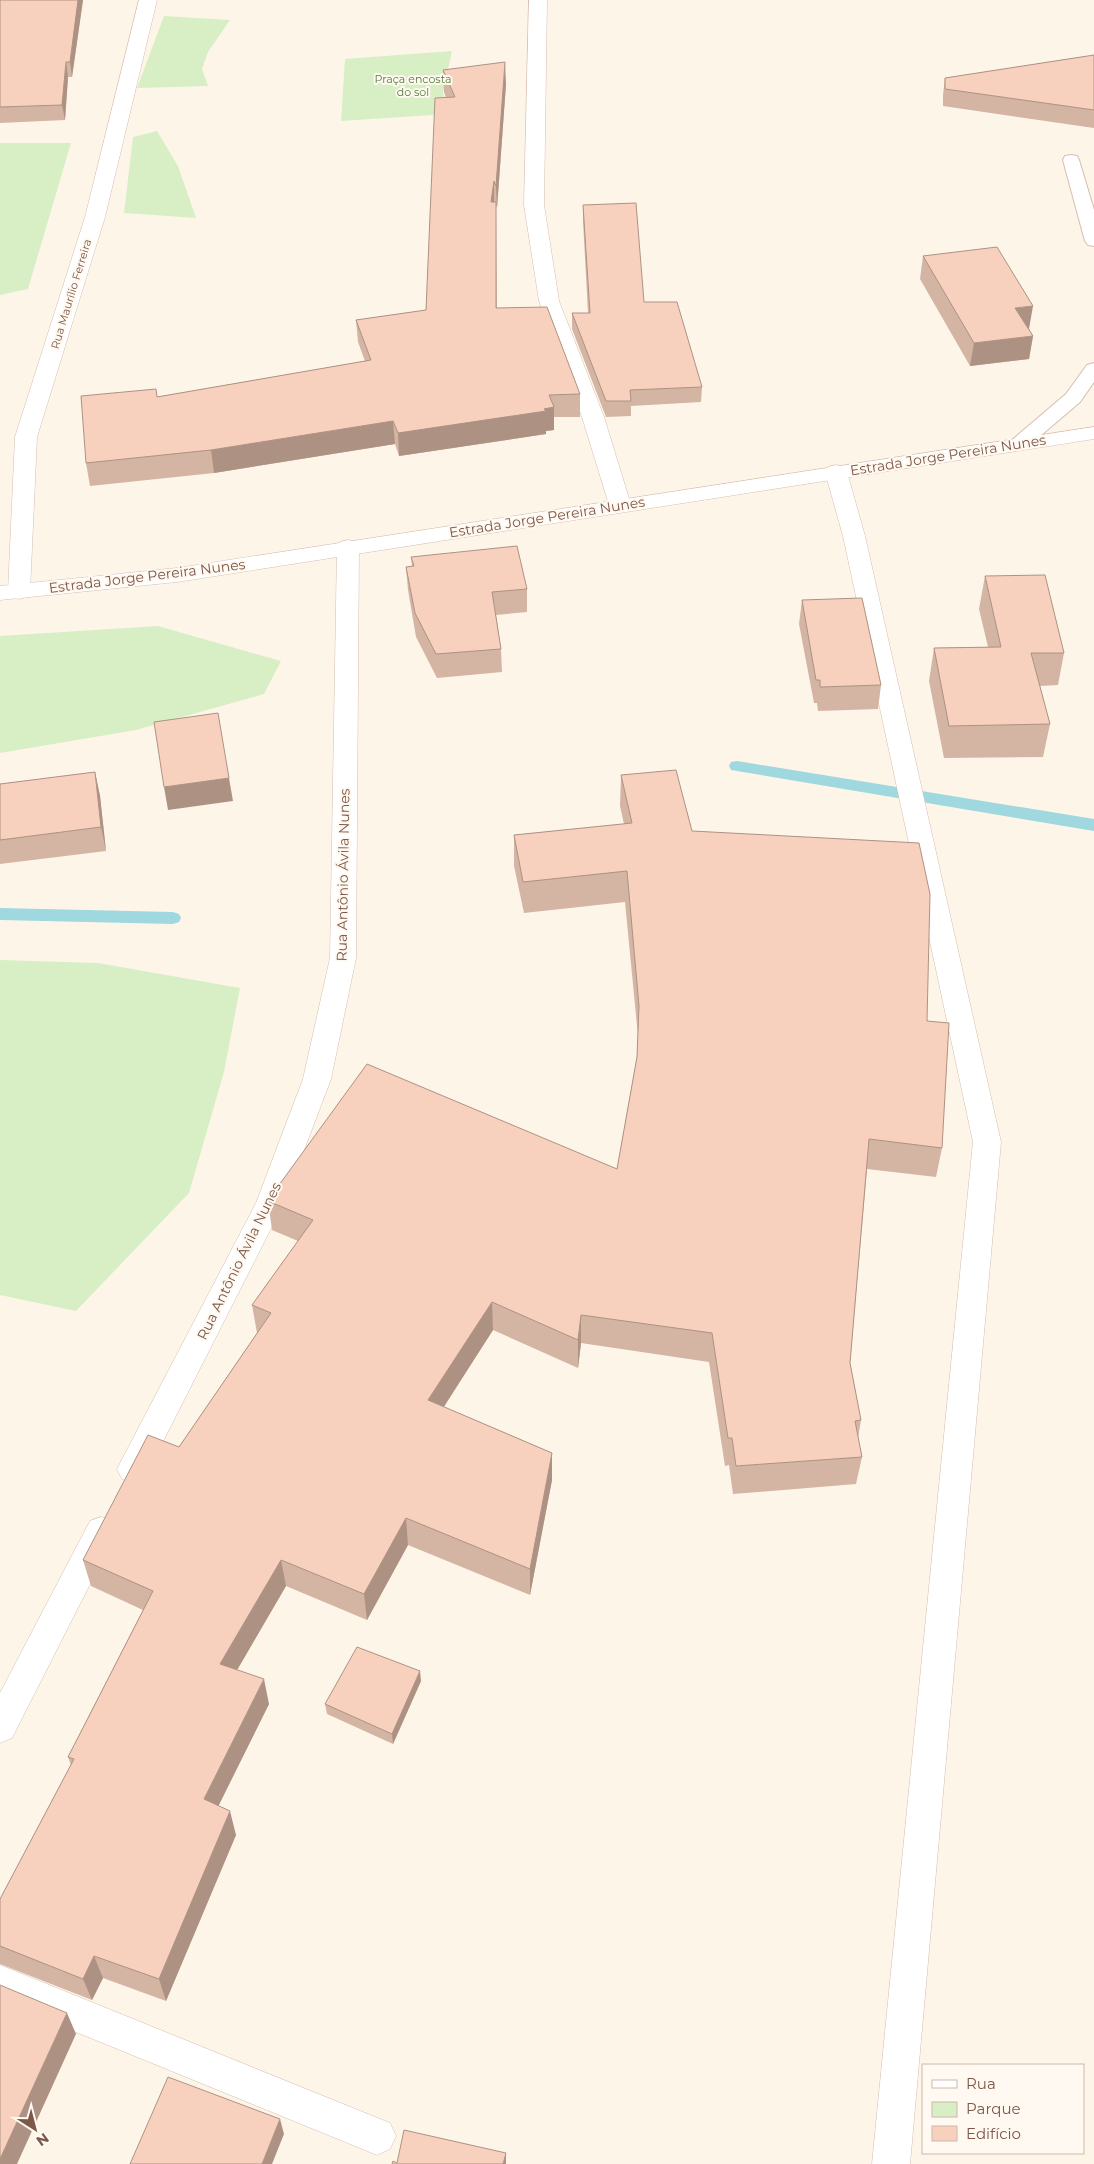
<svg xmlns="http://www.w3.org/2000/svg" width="1094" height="2164" font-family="Montserrat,sans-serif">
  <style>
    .green { fill: #d8efc5 }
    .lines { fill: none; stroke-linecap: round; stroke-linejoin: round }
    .stream { fill: #9fd8de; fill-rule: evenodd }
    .service-casing { stroke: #d5beaf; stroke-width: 2 }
    .minor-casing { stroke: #d5beaf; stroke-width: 1 }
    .tertiary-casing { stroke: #d5beaf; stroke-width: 1 }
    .service { fill: #fff; fill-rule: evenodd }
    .minor { fill: #fff; fill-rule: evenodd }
    .tertiary { fill: #fff; fill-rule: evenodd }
    .wall { fill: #d4b4a3 }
    .shaded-wall { fill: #ad9284 }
    .building { fill: #f7d1bd; stroke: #ad9284 }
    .labels { text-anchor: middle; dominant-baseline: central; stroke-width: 4; stroke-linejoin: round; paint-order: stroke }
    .far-park-label { font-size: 11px; fill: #537d3c; stroke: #fff9f1 }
    .far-street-label { font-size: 11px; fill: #7d5849; stroke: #fff9f1 }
    .street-label { font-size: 14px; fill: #7d5849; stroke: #fff9f1 }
  </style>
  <rect width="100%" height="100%" fill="#fef5e9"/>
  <path class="green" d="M164,16L230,20L208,52L202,69L208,86L137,88Z
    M452,51L443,93L448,114L341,121L345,59Z
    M157,131L178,166L196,218L124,213L133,137Z
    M0,143H71L28,289L0,295Z
    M158,626L281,661L264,694L136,730L0,753V636Z
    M0,960L98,963L240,988L224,1072L189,1193L76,1311L0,1295Z"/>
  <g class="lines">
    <path class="stream" d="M737,761L1094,819V831L731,770L729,766L731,762Z
      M0,908L173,912L179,914L181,918L179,922L173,924L0,920Z"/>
    <g class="service-casing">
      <path id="service" d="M1071,155L1077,156L1079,160L1094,210V246L1088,245L1085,241L1063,160L1065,156Z
        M1094,363V382L1080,402L1026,448H1012L1009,444L1012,440L1066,394L1087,365Z"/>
    </g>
    <g class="minor-casing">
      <path id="minor" d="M139,0H157L105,217L37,437L30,592L27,597L19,599L11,597L8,592L15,437L85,217Z
        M529,0H547L544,205L559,301L604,417L631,505L628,510L620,512L612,510L609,505L582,417L539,301L524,205Z
        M836,465L844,467L847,472L865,536L1001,1142L910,2164H872L973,1142L843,536L825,472L828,467Z
        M348,540L356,542L359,547L356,958L331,1079L284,1203L144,1479L133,1483L122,1479L117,1469L256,1203L303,1079L330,958L337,547L340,542Z
        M101,1517L112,1521L117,1531L12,1738L0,1743V1693L90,1521Z
        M0,1965L390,2123L396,2136L390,2149L377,2155L0,2001Z"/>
    </g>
    <g class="tertiary-casing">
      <path id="tertiary" d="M1094,427V439L177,582L0,600V586L177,568Z"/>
    </g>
    <use href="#service" class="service"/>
    <use href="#minor" class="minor"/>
    <use href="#tertiary" class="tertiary"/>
  </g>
  <path class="wall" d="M0,0H83L72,77H68L65,120L0,123Z
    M1094,55V128L943,106V95L945,78Z
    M443,70L506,84L497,208L496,206L497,308L580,394V417H554V430L546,431V434L399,456L395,444L214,473L90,486L86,463L157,397L365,361L358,342L356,320L426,310L446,98L444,92Z
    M583,205L644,302L702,387L701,402L631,406V416L606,417L572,329V313H588L583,221Z
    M923,256L1029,329L1033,336L1029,359L970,366L920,279Z
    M411,557L527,589V612L496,615L501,649L502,672L437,678L416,637L408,590L406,567L412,566Z
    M985,576L1064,653L1058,685L1040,686L1050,724L1043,757L944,758L929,681L934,648L988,647L979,609Z
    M802,600L881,685L878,709L818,711L817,703H814L799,624Z
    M95,772L100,796L106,851L0,864V784Z
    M621,775L692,831L927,1021L942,1148L936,1177L867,1169L850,1363L861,1420L858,1438L862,1457L856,1484L733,1494L729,1465L725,1466L709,1362L581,1343L578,1368L493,1330L444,1407L552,1453V1480L530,1595L408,1545L367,1620L286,1586L237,1670L269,1704L218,1806L236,1835L166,2001L103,1978L92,2000L0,1964V1899L71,1765L68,1757L143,1610L91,1586L83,1560L179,1447L257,1333L252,1305L298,1241L272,1230L268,1201L617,1169L637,1057L638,1036L625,902L524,913L514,866V835L624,824L620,806Z
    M421,1681L393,1744L327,1714L325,1704Z"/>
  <path class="shaded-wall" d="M78,0H83L72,77L70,62Z
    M66,62L68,77L65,120L62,105Z
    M505,62L506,84L497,208L496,186Z
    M494,181V203L491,202Z
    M1033,306L1029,329L1011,331L1015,308Z
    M1033,336L1029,359L970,366L974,343Z
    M554,407V430L546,431V434L399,456L398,433Z
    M393,421L395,444L214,473L211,450Z
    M95,772L100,796L106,851L101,827Z
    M229,778L233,801L168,810L164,787Z
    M492,1302L493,1330L430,1428L428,1400Z
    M581,1315V1343L578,1368V1340Z
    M552,1453V1480L530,1595V1569Z
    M406,1518L408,1545L367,1620L364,1594Z
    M281,1560L286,1586L226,1689L220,1664Z
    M420,1671L421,1681L393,1744L392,1734Z
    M264,1679L269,1704L210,1823L204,1799Z
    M230,1811L236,1835L166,2001L159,1979Z
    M94,1956L103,1978L92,2000L83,1979Z
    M67,2013L76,2034L17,2164H0V2159Z
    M280,2119L284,2134L272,2164H262Z
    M506,2153V2164H503Z"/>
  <path class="building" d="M0,0H78L70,62H66L62,105L0,107Z
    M1094,55V110L945,89V78Z
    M505,62L496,186L494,181L491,202H496V308L547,307L580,394L549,395L554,407L544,409L546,411L398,433L393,421L211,450L86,463L81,396L156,389L157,397L371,360L356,320L426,310L435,98L455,97L443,70Z
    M636,203L644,302H677L702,387L630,390L631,401H606L572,313H590L583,205Z
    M997,247L1033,306L1015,308L1033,336L974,343L923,256Z
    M517,546L527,589L492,592L501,649L436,654L415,613L406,567L414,566L411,557Z
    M1045,575L1064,653H1031L1050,724L949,726L934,648L1001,647L985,576Z
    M862,598L881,685L820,687V680H816L802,600Z
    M218,713L229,778L164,787L154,722Z
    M676,770L692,831L919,843L930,894L927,1021L949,1023L942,1148L869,1139L850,1363L861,1420L855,1421L862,1457L736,1466L732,1438H728L712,1333L581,1315L578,1340L492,1302L428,1400L552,1453L530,1569L406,1518L364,1594L281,1560L220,1664L264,1679L204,1799L230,1811L159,1979L94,1956L83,1979L0,1946V1899L74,1759L68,1757L153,1591L83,1560L148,1435L179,1447L271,1313L252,1305L313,1220L268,1201L271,1196L367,1064L617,1169L637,1057L639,1006L627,871L523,882L514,835L632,823L621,775Z
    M95,772L101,827L0,840V784Z
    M357,1647L420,1671L392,1734L325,1704Z
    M0,1985L67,2013L0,2159Z
    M168,2077L280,2119L262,2164H130Z
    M404,2130L506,2153L503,2164H392L393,2161L397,2163Z"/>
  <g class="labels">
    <g class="far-park-label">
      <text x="413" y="79">Praça encosta<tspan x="413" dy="13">do sol</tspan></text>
    </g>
    <g class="far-street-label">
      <text transform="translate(71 294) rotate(-73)">Rua Maurílio Ferreira</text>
    </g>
    <g class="street-label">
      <text transform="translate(948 455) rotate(-9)">Estrada Jorge Pereira Nunes</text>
      <text transform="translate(547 517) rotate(-9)">Estrada Jorge Pereira Nunes</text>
      <text transform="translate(147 576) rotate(-7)">Estrada Jorge Pereira Nunes</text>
      <text transform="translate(343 875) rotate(-89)">Rua Antônio Ávila Nunes</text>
      <text transform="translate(239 1261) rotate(-64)">Rua Antônio Ávila Nunes</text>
    </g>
  </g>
  <rect x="922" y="2064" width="162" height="90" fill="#fff9f1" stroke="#cbb9ae"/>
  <rect x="932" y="2080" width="25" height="8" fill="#ffffff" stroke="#cbb9ae"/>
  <text x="966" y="2089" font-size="15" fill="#7d5849">Rua</text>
  <rect x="932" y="2102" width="25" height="15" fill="#d8efc5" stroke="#cbb9ae"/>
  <text x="966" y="2114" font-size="15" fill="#7d5849">Parque</text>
  <rect x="932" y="2126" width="25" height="15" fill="#f7d1bd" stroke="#cbb9ae"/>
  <text x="966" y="2139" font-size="15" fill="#7d5849">Edifício</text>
  <g transform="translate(35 2129) rotate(144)" stroke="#fff9f1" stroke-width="4" paint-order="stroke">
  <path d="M0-4L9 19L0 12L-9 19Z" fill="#7d5849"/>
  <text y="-8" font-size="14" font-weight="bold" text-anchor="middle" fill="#7d5849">N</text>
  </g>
</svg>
